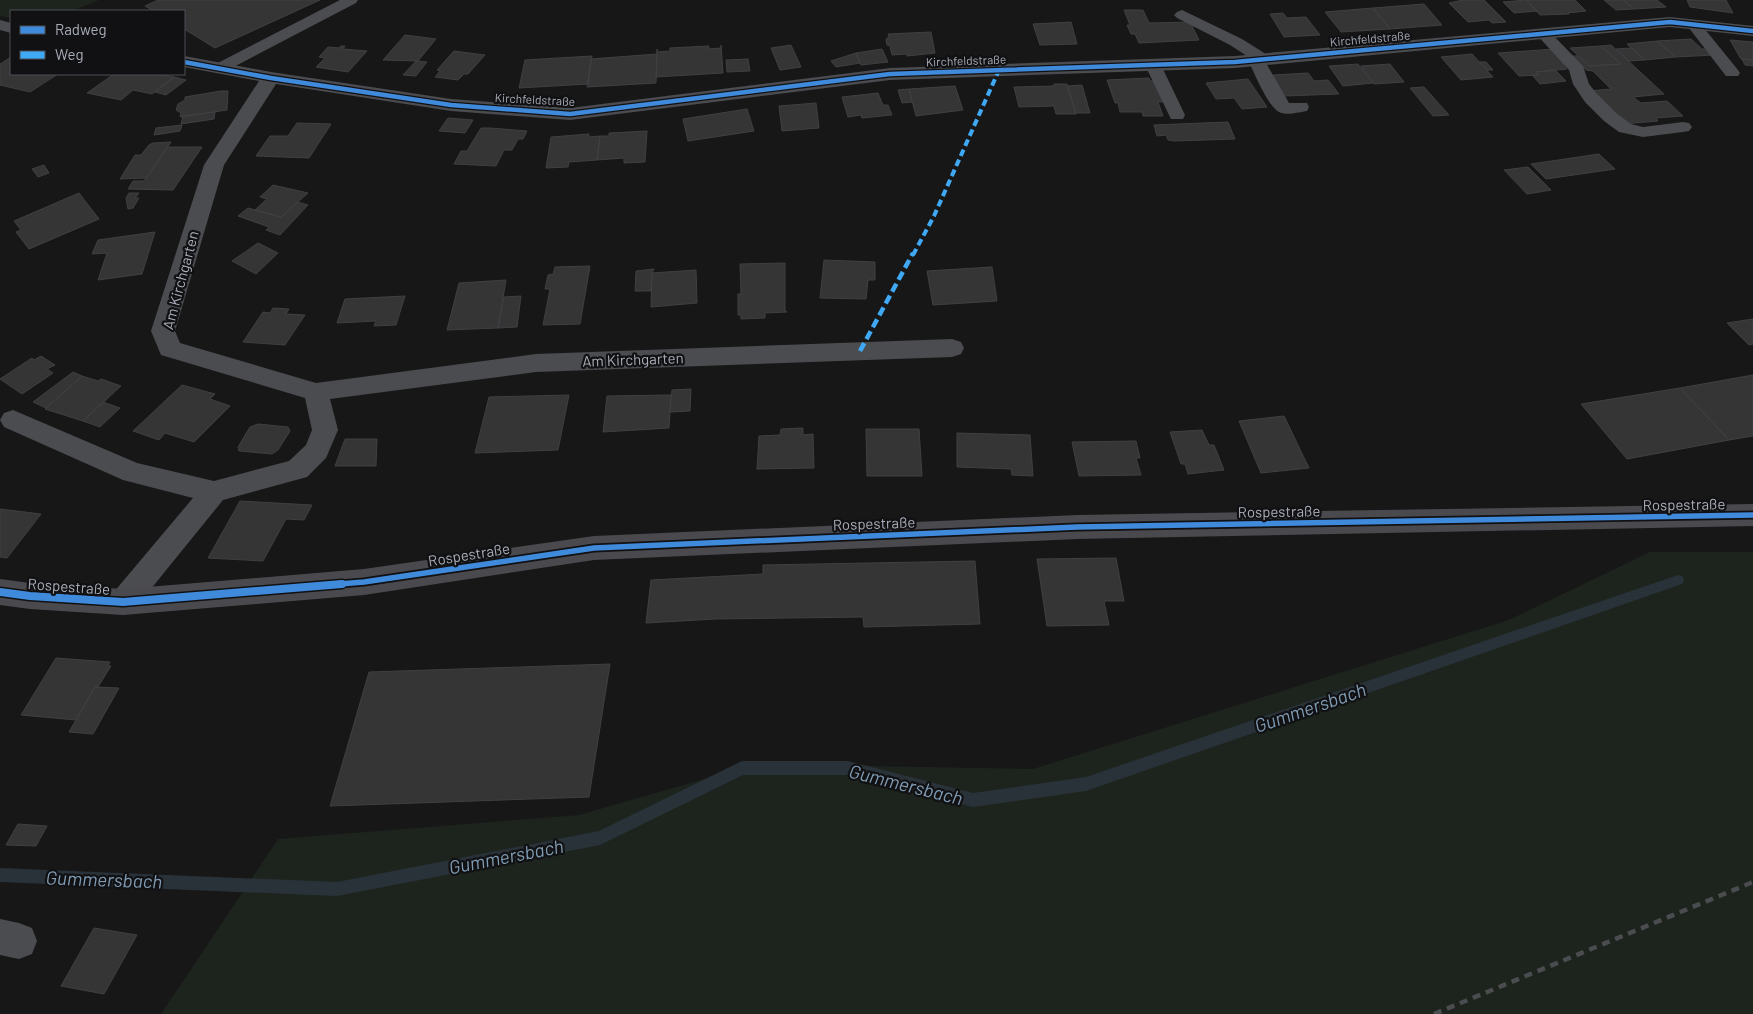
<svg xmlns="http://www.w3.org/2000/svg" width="1753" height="1014" font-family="Barlow,sans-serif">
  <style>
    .green { fill: #1d241e }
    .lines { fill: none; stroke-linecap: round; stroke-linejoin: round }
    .stream { fill: #2a3239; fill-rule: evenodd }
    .building { fill: #353536; stroke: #3f4043 }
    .lane { fill: #4b4c50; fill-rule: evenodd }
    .street { fill: #4b4c50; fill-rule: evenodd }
    .secondary { fill: #4a4a4e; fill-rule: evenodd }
    .rail { stroke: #4b4c4f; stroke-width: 4.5; stroke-dasharray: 8 6; stroke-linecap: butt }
    .quiet-far1 { stroke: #3fa9f5; stroke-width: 4; stroke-dasharray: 7 4; stroke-linecap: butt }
    .quiet { stroke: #3fa9f5; stroke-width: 4.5; stroke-dasharray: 9 4.5; stroke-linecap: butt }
    .cycleway-far2-casing { stroke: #111113; stroke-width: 7 }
    .cycleway-far1-casing { stroke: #111113; stroke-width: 9 }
    .cycleway-casing { stroke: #111113; stroke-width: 11 }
    .cycleway-far2 { stroke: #408adc; stroke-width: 4.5 }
    .cycleway-far1 { stroke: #408adc; stroke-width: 5.5 }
    .cycleway { stroke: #408adc; stroke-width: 8 }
    .labels { text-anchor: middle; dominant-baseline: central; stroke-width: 4.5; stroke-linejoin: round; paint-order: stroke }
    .far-street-label { font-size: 12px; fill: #a8adb8; stroke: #111113 }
    .street-label { font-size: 15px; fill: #a8adb8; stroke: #111113 }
    .near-water-label { font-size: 19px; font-style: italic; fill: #7f9bb3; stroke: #111113 }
  </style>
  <rect width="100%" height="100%" fill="#171717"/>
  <path class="green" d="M0,0H99L73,11H11V18L0,16Z
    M1650,552H1753V1014H161L278,839L579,815L757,764L1033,769L1509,620Z"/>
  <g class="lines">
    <path class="stream" d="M1678,575L1682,576L1684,580L1682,584L1086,791L973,807L848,775H743L600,845L337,896L0,882V868L337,882L599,831L742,761H848L973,793L1086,777Z"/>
  </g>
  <path class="building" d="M158,0H320L215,48L184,29V11H154L145,6Z
    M1463,0H1484L1506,22L1492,23L1489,20L1468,22L1449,3Z
    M1526,0H1575L1586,11L1568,13L1569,14L1540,15Z
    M1526,0L1537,11L1514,13L1503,2Z
    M1604,0H1624L1634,9L1616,10Z
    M1624,0H1657L1666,7L1634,9Z
    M1687,0H1726L1733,13L1690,7Z
    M1424,4L1442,25L1390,29L1373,8Z
    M1373,8L1390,29L1341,32L1325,12Z
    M1124,10H1143L1149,23L1190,22L1199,40L1139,43L1135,34H1131L1127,25H1130Z
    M1283,13L1287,18L1306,17L1320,35L1284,37L1270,14Z
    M1071,22L1077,44L1040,45L1033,24Z
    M931,32L935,53L907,56V54L892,55L890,46L887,45L886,39L889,37L888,34Z
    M405,35L436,39L418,61L383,60Z
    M1691,39L1702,49H1707L1714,55L1676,57L1657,41Z
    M1730,40L1753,42V60L1741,59Z
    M1657,41L1676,57L1644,60L1627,44Z
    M721,45L723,73L656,77L657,49L658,52L670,51V48L709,46L708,49L721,48Z
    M791,45L801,67L780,70L771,48Z
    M1611,45L1664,94L1633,97L1641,103L1667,101L1683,116L1656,118L1658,121L1622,124L1589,91L1611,89L1593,71L1586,70L1572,56H1578L1589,66L1621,64L1601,46Z
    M341,46H345L343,49L367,51L348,72L316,67L325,58L319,57L328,47L339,48Z
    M1601,46L1621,64L1589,66L1570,48Z
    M1632,48L1644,60L1629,61L1616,49Z
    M882,49L888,62L861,65L856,53Z
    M1555,49L1569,63H1562L1567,69L1536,72L1539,75L1519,76L1498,53Z
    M454,51L485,55L468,74H464L458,80L435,77L440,71L437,70Z
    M856,53L860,63L836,67L831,61Z
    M657,54L656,83L587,87L591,59Z
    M1472,54L1493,77L1461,80L1441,57Z
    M592,56L588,84L519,88L525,60Z
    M11,57V74H58L30,92L0,85V64Z
    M748,59L750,71L727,72L726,60Z
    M1742,59L1753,60V66L1745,65Z
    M416,61L427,62L416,76L403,75Z
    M1479,62H1486L1493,70H1487Z
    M1358,64L1373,83L1343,86L1329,66Z
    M1390,64L1404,82L1374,84L1361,66Z
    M1555,70L1566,81L1540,84L1532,75H1539L1536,72Z
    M1308,73L1314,81L1328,80L1339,94L1284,96L1273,75Z
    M114,74H157L174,77L152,94L133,90L121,100L87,93Z
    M174,77L186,80L166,95L155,92Z
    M1149,78L1150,81H1158L1166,102H1158L1163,116H1143L1142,112H1120L1118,103H1115L1107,80Z
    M1248,79L1267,107L1242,109L1234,98L1216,99L1206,83Z
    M1054,84H1067L1076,114H1056L1054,106L1019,107L1014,87L1054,86Z
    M1082,85L1090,113H1076L1067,86Z
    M955,86L963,110L916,116L909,89Z
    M1424,87L1449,115L1433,116L1410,88Z
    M909,89L912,102L902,103L898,90Z
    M221,91H228L227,110L180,117L181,113L176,110L178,104L185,100V97Z
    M878,93L883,105H888L892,115L862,118L861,115L848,117L842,97Z
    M816,103L819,128L782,131L779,106Z
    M747,109L754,131L688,141L683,119Z
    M215,112L214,119L181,124L183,116Z
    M448,118L473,120L465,133L439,131Z
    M1228,122L1235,139L1174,141L1168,140L1166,135L1157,136L1154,125Z
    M297,123L331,124L309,158L256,156L270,136H288Z
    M182,125L180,131L154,135L156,128Z
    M481,128H490L527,131L523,139H518L512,150H504L496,166L454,164L461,151H467Z
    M647,131L645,162L624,163V158L597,160L600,136H609V133Z
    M589,134V137L600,136L597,160L569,162L568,167L546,168L551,137Z
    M171,142L146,178L120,179L135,155H141L149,145L153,143Z
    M168,147H202L173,190L128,189L133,181H144Z
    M1599,154L1615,169L1546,179L1531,164Z
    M44,165L49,173L38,177L32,169Z
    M1528,167L1551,190L1527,194L1504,170Z
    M273,185L308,193L281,217L255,210L267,199L260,197Z
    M79,193L99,219L29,249L16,232L21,230L14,221Z
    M129,193H139L135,198H139L133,208L128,209L126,198Z
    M298,202L308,205L280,235L266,230L269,227L238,216L248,208L281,217Z
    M155,232L142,274L98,280L107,253L92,254L98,240Z
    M258,243L278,253L256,274L232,261Z
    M824,260L875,262V280H868L866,299L820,298Z
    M785,263V311L787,312L765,313V318L741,319V315H738V294H741L740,264Z
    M590,266L580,324L543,325L550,289H545L548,275L553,274L555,267Z
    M992,267L997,301L933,305L927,271Z
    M654,269L652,273L651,291H635L636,271Z
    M696,270L697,303L651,307L652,273Z
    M506,280L498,328L447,330L459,283Z
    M405,296L396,325L374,326L376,321L337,323L345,299Z
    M521,296L517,327L498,328L504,297Z
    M273,308L289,309L286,314L305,315L285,345L243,342L263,312L270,313Z
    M1753,319V344L1749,345L1727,323Z
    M41,356L55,365L47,369L53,373L22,394L0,379L32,358L34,360Z
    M73,372L82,376L46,408L33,402Z
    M1753,375V436L1729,440L1680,388Z
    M82,376L98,381L101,379L121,386L83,421L45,409Z
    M182,385L215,394L210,399L230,406L194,442L165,433L159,440L133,431Z
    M1680,388L1729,440L1627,459L1581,404Z
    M691,389L690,411L670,412L672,390Z
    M569,395L558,450L475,453L489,397Z
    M671,395L669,428L603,432L607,396Z
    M103,402L120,408L100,427L83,421Z
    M1284,416L1309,468L1261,473L1239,421Z
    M258,424L288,427L290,431L278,450L272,454L239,451L238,447L250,427Z
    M803,428V435L813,434L814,468L757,469L759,436L780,435L781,429Z
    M866,429H919L922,476H867Z
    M1202,430L1209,445H1214L1224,470L1188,474L1185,464H1181L1170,432Z
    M957,433L1030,435L1033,476L1012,475L1011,469L957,467Z
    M345,439H377L376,466H335Z
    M1136,441L1140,458H1136L1141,475L1079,476L1072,442Z
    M240,501L312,505L304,520L286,519L263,561L208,558Z
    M0,509L41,514L7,558L0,557Z
    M1116,558L1124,601H1104L1109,625L1047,626L1037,559Z
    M975,561L980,624L864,627L863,617L715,619L646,623L651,580L763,574V565Z
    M56,658L110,662L108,666H111L98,687H95L76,720L21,715Z
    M610,664L589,797L330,806L369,672Z
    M95,687L119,688L93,734L69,732Z
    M18,824L47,826L36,846L6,845Z
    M94,928L137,935L104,994L61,986Z"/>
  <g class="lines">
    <path class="lane" d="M340,0H358L356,3L224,72H212L210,69L212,66Z
      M1182,10L1242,39L1269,56L1271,59L1266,63L1289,103H1307L1309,107L1307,111C1300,112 1286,116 1279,112C1267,105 1254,72 1248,60L1250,58L1230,45L1177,18L1174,15L1177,12Z
      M1694,20L1699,22L1738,70L1740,73L1738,76H1726L1689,28L1686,25L1689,22Z
      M1544,29L1549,31L1583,66L1589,84L1597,94L1616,113L1631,124L1643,127L1683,122L1689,123L1692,127L1689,131L1683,132L1643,137L1619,132L1604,121L1585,102L1573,84L1569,70L1536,34L1539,31Z
      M1153,60L1159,62L1161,65L1185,115L1183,119H1171L1169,115L1145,65L1147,62Z"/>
    <path class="street" d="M1670,17L1753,26V36L1670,27L1235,68L890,80L570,120L451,111L276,84L224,165L175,331L180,343L316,383L536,354L952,339L961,342L964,348L961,354L952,357L536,372L330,399L338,430L326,458L307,477L223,500L133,611L123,615L113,611L108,602L113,593L193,498L123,480L4,427L0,420L4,413L13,410L137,463L214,481L289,461L306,445L312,430L305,398L161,355L151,331L204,165L259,81L184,67V56L271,72L451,99L570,108L890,68L1235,56Z
      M0,20L11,23V33L0,30Z
      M0,919L19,923L32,928L37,941L32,954L19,959L0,955Z"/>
    <path class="secondary" d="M1753,504V526L1077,539L594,560L364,595L123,615L30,609L0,605V579L30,583L123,589L364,569L594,536L1077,515Z"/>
    <path class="rail" d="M1434,1014L1753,882"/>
    <path class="quiet-far1" d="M913,255L934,216L999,70"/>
    <path class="quiet" d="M860,351L913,253"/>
    <g class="cycleway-far2-casing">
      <path id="cycleway-far2" d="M184,62L271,78L451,105L570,114L890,74L1235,62L1670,22L1753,31"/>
    </g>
    <g class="cycleway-far1-casing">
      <path id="cycleway-far1" d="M327,585L364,582L594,548L1077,527L1753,515"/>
    </g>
    <g class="cycleway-casing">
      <path id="cycleway" d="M0,592L30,596L123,602L342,584"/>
    </g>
    <use href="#cycleway-far2" class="cycleway-far2"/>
    <use href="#cycleway-far1" class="cycleway-far1"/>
    <use href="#cycleway" class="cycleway"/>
  </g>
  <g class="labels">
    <g class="far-street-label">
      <text transform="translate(1370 38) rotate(-5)">Kirchfeldstraße</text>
      <text transform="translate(966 60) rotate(-2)">Kirchfeldstraße</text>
      <text transform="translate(535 99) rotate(3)">Kirchfeldstraße</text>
    </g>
    <g class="street-label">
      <text transform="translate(180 280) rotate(-75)">Am Kirchgarten</text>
      <text transform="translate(633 359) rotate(-2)">Am Kirchgarten</text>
      <text transform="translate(1684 504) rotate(-1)">Rospestraße</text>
      <text transform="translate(1279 511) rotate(-1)">Rospestraße</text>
      <text transform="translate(874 523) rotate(-2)">Rospestraße</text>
      <text transform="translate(469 554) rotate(-9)">Rospestraße</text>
      <text transform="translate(69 586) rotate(4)">Rospestraße</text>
    </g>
    <g class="near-water-label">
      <text transform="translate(1310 707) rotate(-19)">Gummersbach</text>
      <text transform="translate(906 784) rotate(14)">Gummersbach</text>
      <text transform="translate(506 856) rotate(-11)">Gummersbach</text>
      <text transform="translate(104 879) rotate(2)">Gummersbach</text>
    </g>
  </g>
  <rect x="10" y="10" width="175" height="65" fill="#111113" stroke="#4d4f55"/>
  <rect x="20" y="26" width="25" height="8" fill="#408adc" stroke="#4d4f55"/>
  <text x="55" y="35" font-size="15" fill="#a8adb8">Radweg</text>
  <rect x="20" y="51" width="25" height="8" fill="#3fa9f5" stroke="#4d4f55"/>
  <text x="55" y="60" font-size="15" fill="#a8adb8">Weg</text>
</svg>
